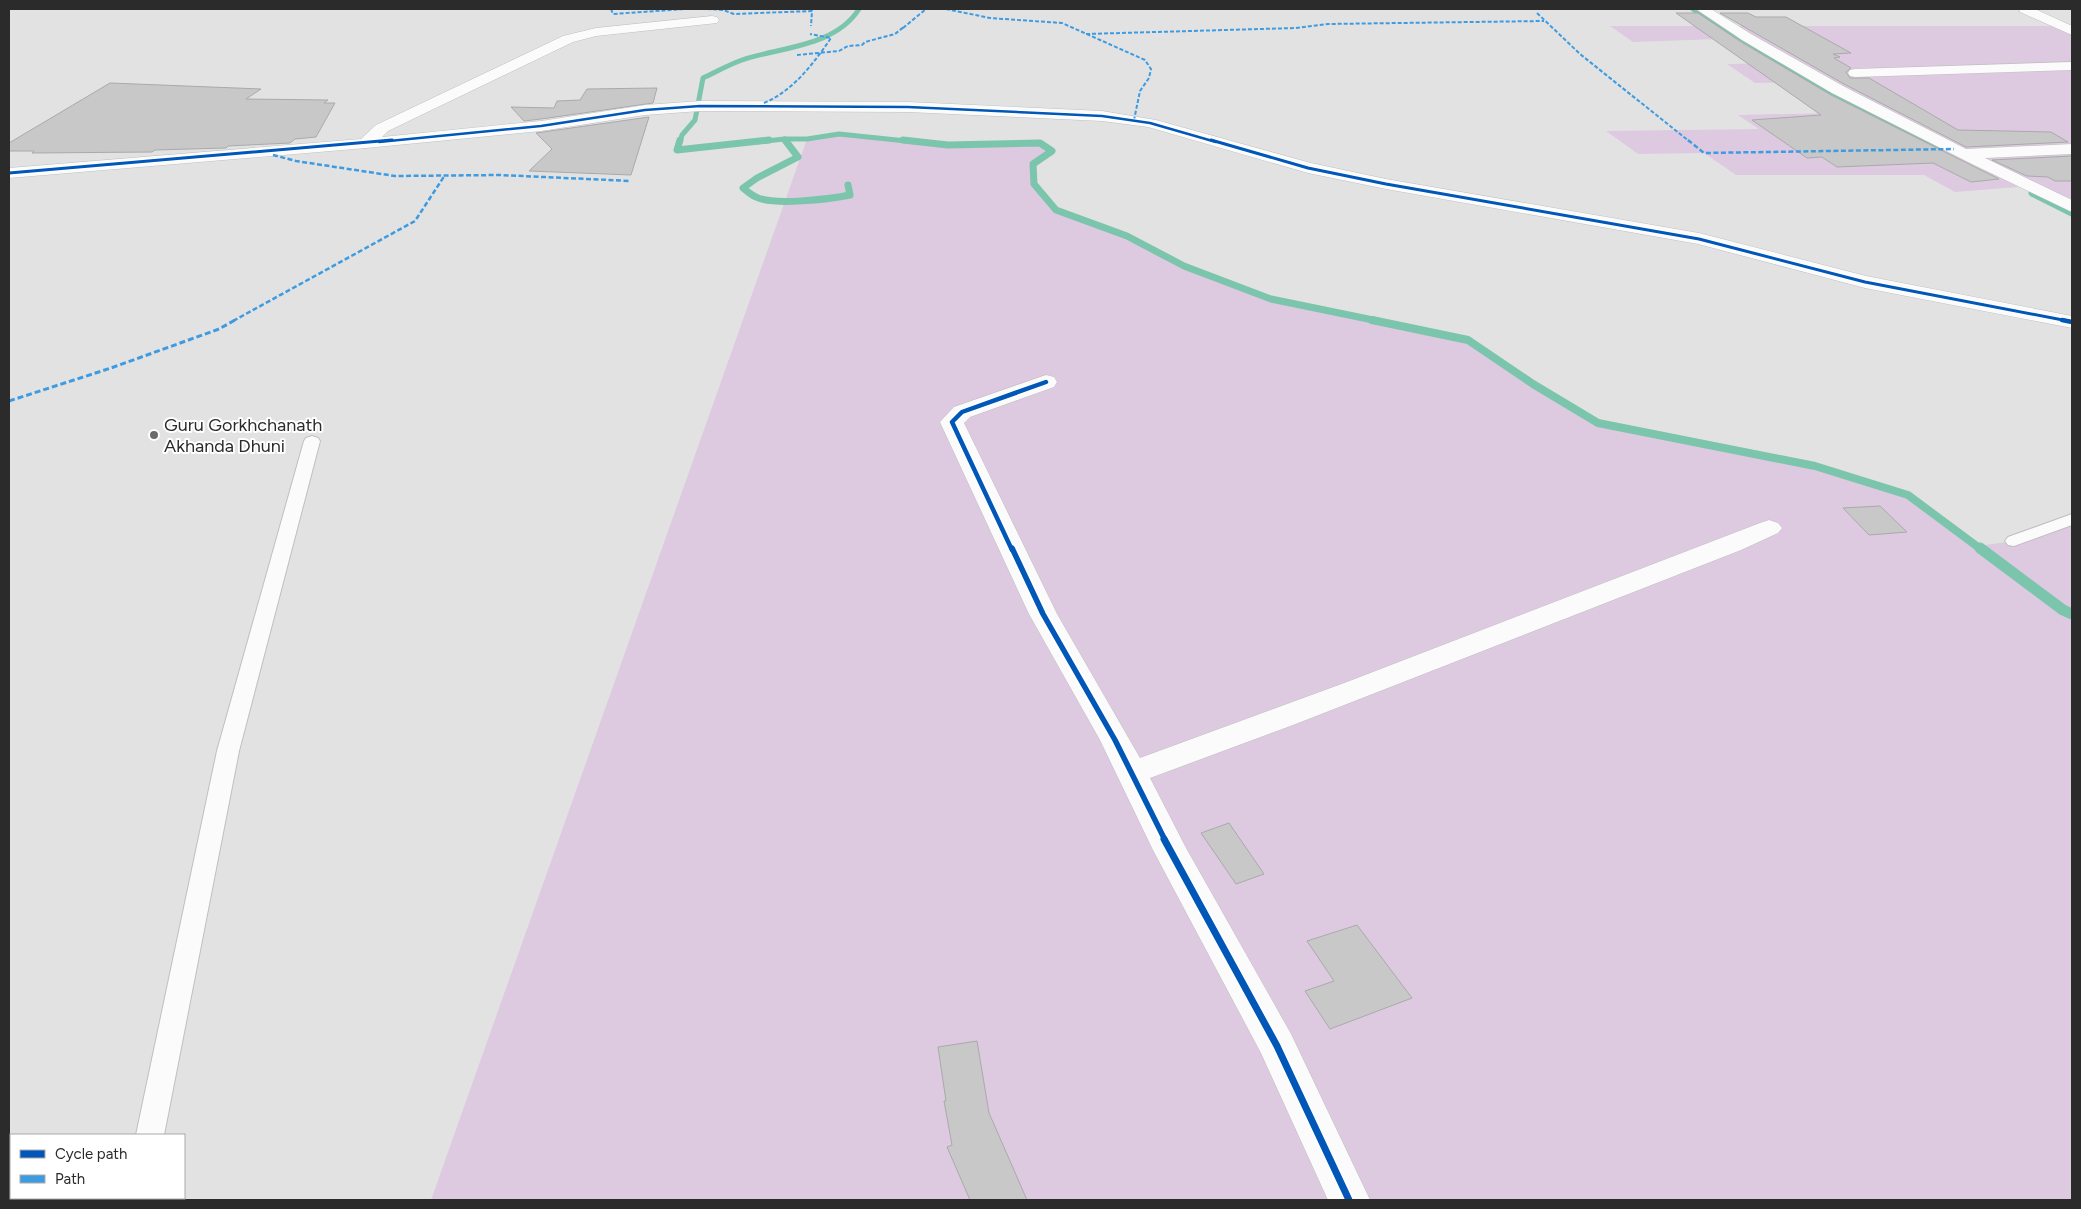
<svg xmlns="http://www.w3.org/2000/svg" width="2081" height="1209" font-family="Figtree,sans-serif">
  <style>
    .green { fill: #ddc9e0 }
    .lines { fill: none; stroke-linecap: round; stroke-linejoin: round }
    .stream-far3 { stroke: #7cc5ad; stroke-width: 5 }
    .stream-far2 { stroke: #7cc5ad; stroke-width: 7 }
    .stream-far1 { stroke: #7cc5ad; stroke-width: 8 }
    .stream { stroke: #7cc5ad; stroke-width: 11 }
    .building { fill: #c9c8c9; stroke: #aaa9ab }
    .service-casing { stroke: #c0bfc0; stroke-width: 2 }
    .minor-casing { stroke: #c0bfc0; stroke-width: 1 }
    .service { fill: #fbfbfb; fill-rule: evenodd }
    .minor { fill: #fbfbfb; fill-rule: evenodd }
    .quiet-far2 { stroke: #3d9ce1; stroke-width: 2; stroke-dasharray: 4 2; stroke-linecap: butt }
    .quiet-far1 { stroke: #3d9ce1; stroke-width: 2.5; stroke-dasharray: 5 2.5; stroke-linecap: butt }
    .quiet { stroke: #3d9ce1; stroke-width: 3; stroke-dasharray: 6 3; stroke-linecap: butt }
    .cycleway-far4-casing { stroke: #fff; stroke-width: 4.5 }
    .cycleway-far3-casing { stroke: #fff; stroke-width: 5 }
    .cycleway-far2-casing { stroke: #fff; stroke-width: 7 }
    .cycleway-far1-casing { stroke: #fff; stroke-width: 9 }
    .cycleway-casing { stroke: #fff; stroke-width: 10 }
    .cycleway-far4 { stroke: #0057b8; stroke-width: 2.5 }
    .cycleway-far3 { stroke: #0057b8; stroke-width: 3 }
    .cycleway-far2 { stroke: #0057b8; stroke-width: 4.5 }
    .cycleway-far1 { stroke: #0057b8; stroke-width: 5.5 }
    .cycleway { stroke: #0057b8; stroke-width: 7 }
    .poi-dot { fill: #6c6b6c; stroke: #fff; stroke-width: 2 }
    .labels { text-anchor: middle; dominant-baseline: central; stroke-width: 4; stroke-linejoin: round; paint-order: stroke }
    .poi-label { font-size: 18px; fill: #2c2b2c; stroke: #fff; text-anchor: start }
  </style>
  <rect width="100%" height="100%" fill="#e3e2e3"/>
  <path class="green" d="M1610,26H2060L2072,31V207L2030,186L1955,192L1924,175H1736L1704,153L1638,154L1606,131L1759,129L1738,115L1879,112L1820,82L1755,83L1727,64L1787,63L1746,38L1633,42Z
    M839,134L948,145L1040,143L1052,151L1033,164L1034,184L1056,210L1127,236L1184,266L1271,299L1468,340L1533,384L1598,423L1815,466L1908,495L1978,546L2014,541L2072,519V1200H431L807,139Z"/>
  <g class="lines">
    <path class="stream-far3" d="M1693,9L1815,84L1929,142
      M784,139H807L839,134L916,142
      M680,142L682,135L695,120L703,78C716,72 728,65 742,60C780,47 835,47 859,9
      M757,142L784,139L786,142"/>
    <path class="stream-far2" d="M680,140L677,150L769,140
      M785,140L798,157L757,178L743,188C747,191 751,195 756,197C773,206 830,199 850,195L848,185
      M903,140L948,145L1040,143L1052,151L1033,164L1034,184L1056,210L1127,236L1184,266L1271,299L1378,321
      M1926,140L1937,146
      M2032,193L2072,213"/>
    <path class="stream-far1" d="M1372,320L1468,340L1533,384L1598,423L1815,466L1908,495L1982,550"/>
    <path class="stream" d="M1980,548L2063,610L2072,614"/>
  </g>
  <path class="building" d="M1676,13H1698L1741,42L1831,95L1999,179L1971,182L1933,163L1837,167L1822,157L1807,158L1752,120L1821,115Z
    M1720,13H1748L1756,17H1786L1851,53L1833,54L1840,57L1834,58L1851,68L1846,72L1850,78H1869L1958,130L2051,132L2068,142L1966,147L1844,84Z
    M110,83L261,89L246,99L328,100L324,103H335L316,137L295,139L290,143L228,146L226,148L155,150L152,152L32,153L34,151H9V143Z
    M657,88L653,103L541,119L524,121L511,107L554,108L557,101L580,100L587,89Z
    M649,117L631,175L529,171L552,149L536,133Z
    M2072,156V181H2055L2048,177L2027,176L1992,160Z
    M1880,506L1907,532L1869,535L1843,508Z
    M1229,823L1264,874L1236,884L1201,833Z
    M1357,925L1412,998L1330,1029L1305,991L1334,981L1307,941Z
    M977,1041L989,1113L1027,1200H970L947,1147L952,1145L944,1101H946L938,1047Z"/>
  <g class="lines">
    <g class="service-casing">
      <path id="service" d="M312,436L318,438L320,441L239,751L164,1135H136L217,751L304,441L306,438Z
        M2072,514V525L2014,546L2008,545L2005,541L2008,537Z
        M123,1198H151L150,1200H122Z"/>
    </g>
    <g class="minor-casing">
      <path id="minor" d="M1696,9H1711L1751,34L1843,86L1966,149L2072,144V154L1985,158L2072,200V212L1972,164L1832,93L1742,40Z
        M2019,9H2035L2072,26V35L2020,12Z
        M712,16L717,17L719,20L717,23L596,36L573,42L388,131L382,137L541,121L645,105L700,101L908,102L1102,111L1156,120L1311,163L1386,179L1699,233L1866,276L2072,316V328L1865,288L1698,244L1386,189L1308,173L1148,127L1102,121L908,112L700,111L645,115L541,131L366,148L9,178V168L361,139L376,125L563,36L596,28Z
        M2072,62V70L1855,77L1850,76L1848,73L1850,70L1855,69Z
        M1046,375L1054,377L1057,382L1054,387L970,417L964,423L1057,614L1140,758L1347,682L1760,523L1769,520L1778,523L1782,528L1778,533L1741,550L1293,725L1150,778L1186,848L1291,1034L1370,1200H1328L1261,1053L1153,850L1100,740L1029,614L940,422L954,407Z"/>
    </g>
    <use href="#service" class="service"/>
    <use href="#minor" class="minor"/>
    <path class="quiet-far2" d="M592,9H601
      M611,9L613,14L685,9
      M707,9L723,10L734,14L812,11L811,26
      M946,9L990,18L1062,23L1145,60L1151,69L1149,78L1140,91L1134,120
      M1537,13L1580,54L1690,142
      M903,28L926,9
      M1086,34L1295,28L1328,24L1544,21
      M797,55L839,51L848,46L862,45L865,42L895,34L905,26
      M764,103C793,91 814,63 831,38L810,34"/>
    <path class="quiet-far1" d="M1688,140L1704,153L1954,149
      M273,155L296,161L395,176L500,175L631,181
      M233,321L415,221L445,175"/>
    <path class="quiet" d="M9,401L111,368L219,329L235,320"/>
    <g class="cycleway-far4-casing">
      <path id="cycleway-far4" d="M379,142L541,126L645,110L700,106L908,107L1102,116L1150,123L1216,142"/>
    </g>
    <g class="cycleway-far3-casing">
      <path id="cycleway-far3" d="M1211,140L1308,168L1386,184L1699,239L1865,282L2068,321
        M9,173L392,140"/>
    </g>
    <g class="cycleway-far2-casing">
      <path id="cycleway-far2" d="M2062,320L2072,322
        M1012,550L952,422L962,412L1046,382"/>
    </g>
    <g class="cycleway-far1-casing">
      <path id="cycleway-far1" d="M1012,548L1043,614L1115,740L1165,840"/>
    </g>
    <g class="cycleway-casing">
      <path id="cycleway" d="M1164,839L1277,1046L1349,1200"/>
    </g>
    <use href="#cycleway-far4" class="cycleway-far4"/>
    <use href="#cycleway-far3" class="cycleway-far3"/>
    <use href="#cycleway-far2" class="cycleway-far2"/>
    <use href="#cycleway-far1" class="cycleway-far1"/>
    <use href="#cycleway" class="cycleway"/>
  </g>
  <circle class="poi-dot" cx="154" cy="435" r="5"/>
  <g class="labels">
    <g class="poi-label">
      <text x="164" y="425">Guru Gorkhchanath<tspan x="164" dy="21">Akhanda Dhuni</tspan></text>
    </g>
  </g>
  <rect width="2081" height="1209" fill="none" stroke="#2c2b2c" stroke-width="20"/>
  <rect x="10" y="1134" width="175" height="65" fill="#ffffff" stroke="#abaaab"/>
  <rect x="20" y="1150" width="25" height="8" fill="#0057b8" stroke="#abaaab"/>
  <text x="55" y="1159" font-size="15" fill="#2c2b2c">Cycle path</text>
  <rect x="20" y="1175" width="25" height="8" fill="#3d9ce1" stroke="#abaaab"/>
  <text x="55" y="1184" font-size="15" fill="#2c2b2c">Path</text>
</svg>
